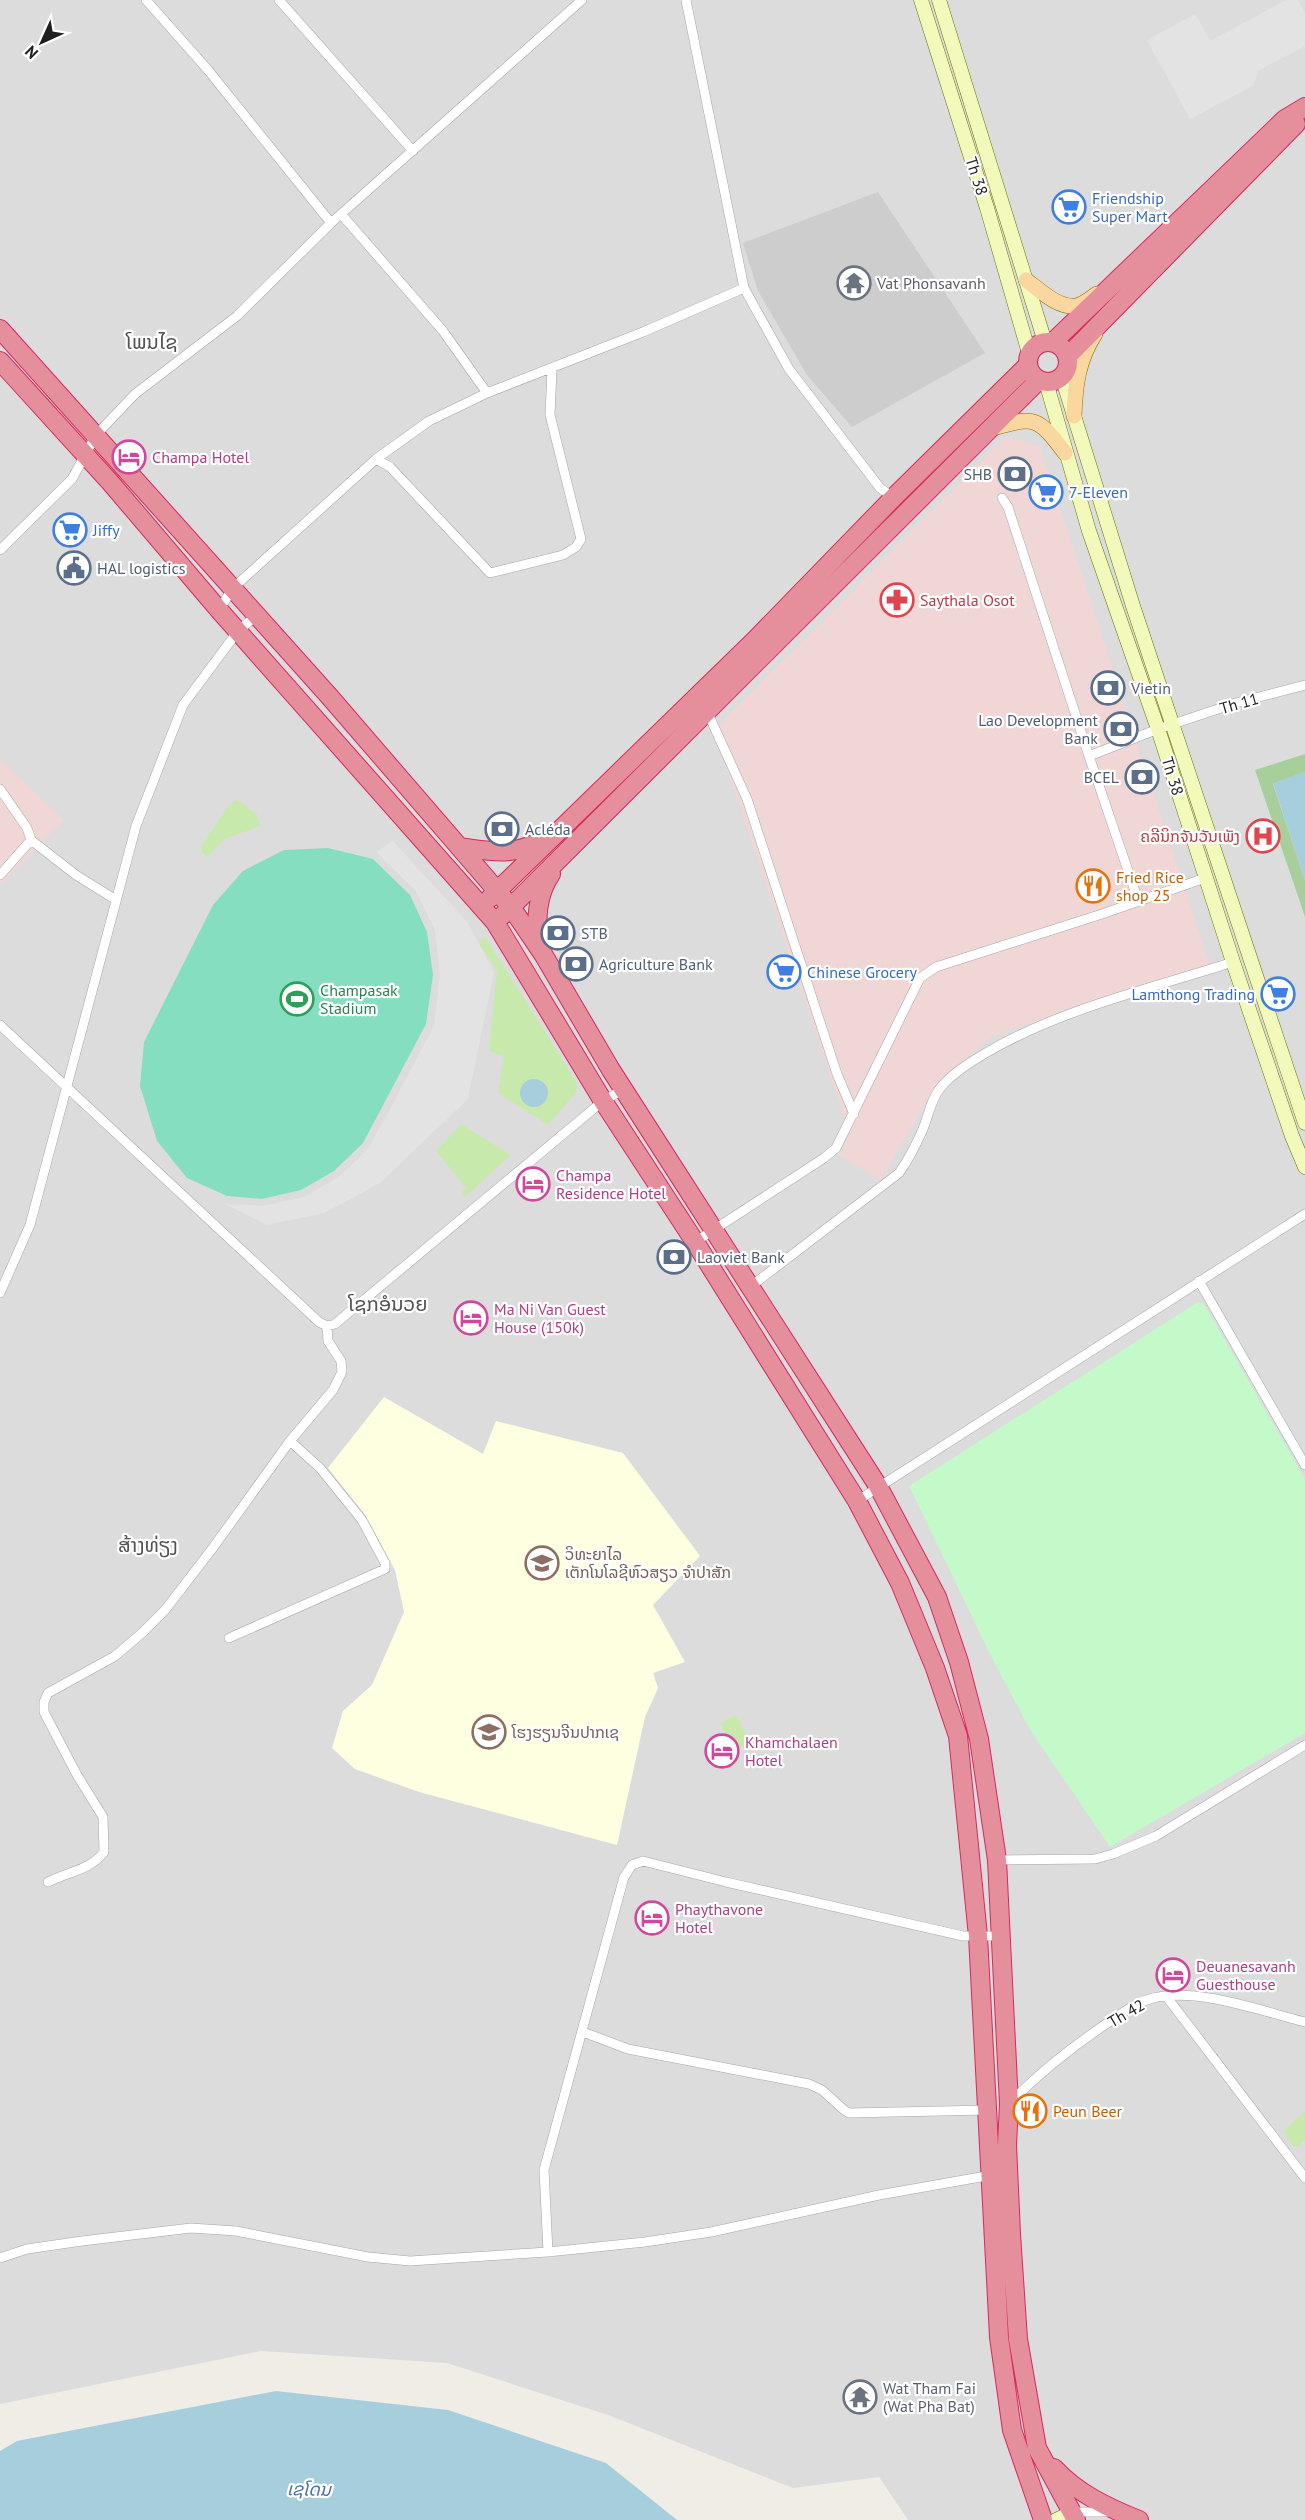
<svg xmlns="http://www.w3.org/2000/svg" width="1305" height="2520" font-family="'PT Sans','Noto Sans Lao',sans-serif">
  <style>
    .residential { fill: #dddcdc }
    .commercial { fill: #f0d7d5 }
    .education { fill: #fdffe0 }
    .religious { fill: #cdcdcd }
    .grass { fill: #c8e9ac }
    .forest { fill: #a8ce9b }
    .park { fill: #c4f9ca }
    .pitch { fill: #85debf }
    .parking { fill: #e3e3e3 }
    .water { fill: #a7cedd }
    .lines { fill: none; stroke-linecap: round; stroke-linejoin: round }
    .street-casing { stroke: #a6a6a6; stroke-width: 10 }
    .secondary-casing { stroke: #667606; stroke-width: 15 }
    .primary-casing { stroke: #986c02; stroke-width: 16 }
    .highway-casing { stroke: #d9285e; stroke-width: 20 }
    .street { stroke: #fff; stroke-width: 9 }
    .secondary { stroke: #f3f9bb; stroke-width: 14 }
    .primary { stroke: #fbd7a0; stroke-width: 15 }
    .highway { stroke: #e68f9c; stroke-width: 18 }
    .labels { text-anchor: middle; dominant-baseline: central; stroke-width: 4.5; stroke-linejoin: round; paint-order: stroke }
    .street-label { font-size: 16px; fill: #1f1f1f; stroke: #fff }
    .shop-label { font-size: 16px; fill: #366cbe; stroke: #fff; text-anchor: start }
    .worship-label { font-size: 16px; fill: #5b616d; stroke: #fff; text-anchor: start }
    .hotel-label { font-size: 16px; fill: #b23c85; stroke: #fff; text-anchor: start }
    .service-label { font-size: 16px; fill: #4e5e75; stroke: #fff; text-anchor: start }
    .health-label { font-size: 16px; fill: #be3a42; stroke: #fff; text-anchor: start }
    .food-label { font-size: 16px; fill: #c56008; stroke: #fff; text-anchor: start }
    .leisure-label { font-size: 16px; fill: #27864d; stroke: #fff; text-anchor: start }
    .education-label { font-size: 16px; fill: #785e54; stroke: #fff; text-anchor: start }
    .water-label { font-size: 18px; font-style: italic; fill: #4975a6; stroke: #fff }
    .quarter-label { font-size: 20px; fill: #525252; stroke: #fff }
  </style>
  <rect width="100%" height="100%" fill="#f0ede6"/>
  <path class="residential" d="M0,0H1305V2520H908L879,2477L793,2488L608,2415L447,2363L261,2351L0,2404Z"/>
  <path class="commercial" d="M1005,437L1040,446L1211,969L994,1035L937,1083L881,1180L839,1156L850,1134L714,730Z
    M0,760L63,820L0,885Z"/>
  <path class="education" d="M384,1397L483,1454L496,1421L623,1453L700,1556L653,1605L685,1662L653,1673L658,1688L645,1717L617,1845L419,1792L355,1769L332,1748L343,1711L372,1685L404,1612L395,1570L366,1516L328,1468Z"/>
  <path class="religious" d="M878,192L985,353L852,427L807,375L758,291L743,243Z"/>
  <path class="grass" d="M237,800L257,814L260,826L225,839L207,857L201,851L202,845L229,805Z
    M485,937L576,1081L577,1091L548,1125L498,1093L504,1057L489,1051L497,970L480,945L479,941Z
    M461,1124L511,1155L465,1197L461,1193L466,1188L436,1151Z
    M736,1715L750,1743L733,1751L720,1723Z
    M1305,2111V2139L1298,2147L1293,2146L1283,2131Z"/>
  <path class="forest" d="M1305,754V772L1273,784L1305,880V917L1255,770Z"/>
  <path class="park" d="M1198,1302L1204,1304L1305,1479V1733L1110,1847L1029,1728L991,1656L909,1486Z"/>
  <path class="pitch" d="M328,848L373,859L410,895L427,932L433,975L426,1024L363,1143L334,1171L301,1190L262,1199L227,1196L187,1178L157,1141L140,1086L144,1042L213,905L243,871L284,850Z"/>
  <path class="parking" d="M1286,0H1298L1305,13V46L1258,71L1254,85L1190,119L1147,40L1195,14L1210,41Z
    M393,841L468,923L494,972L468,1099L380,1183L324,1213L267,1225L225,1204L262,1206L304,1197L339,1177L369,1148L434,1026L440,975L435,930L416,891L376,852Z"/>
  <path class="water" d="M1305,772V880L1273,783Z
    M520 1093a14 14 0 1 1 28 0a14 14 0 1 1-28 0Z
    M276,2391L448,2410L606,2463L677,2520H0V2451L17,2441Z"/>
  <g class="lines">
    <g class="street-casing">
      <path id="street" d="M146,0L208,70L331,223
        M279,0L413,151
        M744,288L789,369L880,488L896,499
        M487,393L643,332L744,288L686,0
        M376,459L390,467L490,573L563,555L576,547L581,539L550,415L552,369
        M1002,498L1008,507L1089,756L1138,900
        M0,550L72,479L96,435L135,394L237,316L331,223L582,0
        M219,610L233,588L376,459L429,421L487,393L443,331L341,214
        M706,709L747,799L837,1074L854,1114
        M1089,756L1158,729L1236,703L1305,685
        M0,789L27,828L31,840L76,875L116,900
        M0,875L31,840
        M0,1025L319,1322L327,1326L335,1324L603,1101L624,1089
        M695,1242L824,1158L836,1148L920,978L936,967L1102,914L1205,878
        M1199,1281L1305,1465
        M750,1287L899,1173C909,1159 916,1145 923,1129C929,1114 931,1099 941,1087C953,1073 969,1063 984,1054C1060,1009 1149,989 1233,962
        M0,1293L30,1225L136,826L183,705L238,631L257,615
        M857,1501L1305,1214
        M229,1638L385,1569V1563L362,1520L320,1468L290,1441
        M997,1860L1095,1859L1113,1854L1156,1836L1305,1745
        M48,1882C69,1871 89,1871 104,1852L103,1817L77,1775L44,1712V1702L48,1693L115,1656L142,1633L165,1610L212,1549L290,1441L333,1390L342,1372L341,1361L328,1341L327,1326
        M1166,1996L1305,2178
        M583,2032L628,2049L809,2084L822,2090L844,2110L849,2113L987,2110
        M1010,2103C1040,2072 1073,2046 1109,2022C1123,2013 1136,2002 1153,1998C1197,1987 1261,2011 1305,2022
        M548,2252L544,2170L624,1877L632,1865L643,1861L726,1882L963,1936H1002
        M0,2258L27,2249L82,2241L191,2228L236,2231L368,2257L410,2261L548,2252L645,2242L711,2232L879,2195L992,2175
        M1073,2512H1107"/>
    </g>
    <g class="secondary-casing">
      <path id="secondary" d="M921,0L987,208L1029,353
        M939,0L1045,342
        M1062,377L1133,606L1305,1123
        M1046,382L1089,531L1158,729L1233,962L1292,1136L1305,1167
        M1056,2520L1073,2512"/>
    </g>
    <g class="primary-casing">
      <path id="primary" d="M1026,280C1040,290 1057,308 1076,306C1083,305 1091,298 1097,294
        M1074,416C1075,386 1078,360 1095,334
        M989,429C1034,417 1036,414 1065,453"/>
    </g>
    <g class="highway-casing">
      <path id="highway" d="M0,329L329,696L511,907L543,954L611,1070L878,1486L937,1597L959,1662L979,1739L997,1860L1009,2104L1007,2145L1011,2234L1018,2339L1037,2448L1076,2520
        M1028 362a20 20 0 1 1 40 0a20 20 0 1 1-40 0Z
        M1053,342L1285,119L1305,107
        M1068,356L1296,124
        M0,361L110,482L219,610L495,922L603,1101L695,1242L857,1501L900,1583L935,1668L958,1736L978,1936L999,2337L1012,2430L1043,2520
        M459,847C496,852 510,857 545,839
        M490,898L754,641L894,497L1028,365
        M503,915L1039,380
        M540,945C535,921 537,894 551,874
        M1054,2468C1077,2493 1108,2508 1139,2520"/>
    </g>
    <use href="#street" class="street"/>
    <use href="#secondary" class="secondary"/>
    <use href="#primary" class="primary"/>
    <use href="#highway" class="highway"/>
  </g>
  <defs>
    <g id="supermarket-ring" transform="scale(1.725)"><circle r="9.5" fill="#fff" stroke="#3f7fe0" stroke-width="1.5"/><path d="M-6-5.5h2.5l.6 2H6L4.5 2H-2.5L-4.4-4H-6ZM-1.5 3.2a1.3 1.3 0 1 0 .1 0ZM3 3.2a1.3 1.3 0 1 0 .1 0Z" fill="#3f7fe0"/></g>
    <g id="temple-ring" transform="scale(1.725)"><circle r="9.5" fill="#fff" stroke="#6b7280" stroke-width="1.5"/><path d="M0-6L5-2H3V0L6.5 2.5H4V6H1.5V3h-3V6H-4V2.5H-6.5L-3 0V-2H-5Z" fill="#6b7280"/></g>
    <g id="hotel-ring" transform="scale(1.725)"><circle r="9.5" fill="#fff" stroke="#d1479c" stroke-width="1.5"/><path d="M-6-4.5h1.5V1H6V5H4.5V3h-9V5H-6ZM-4 0a1.8 1.8 0 1 1 3.6 0ZM.5 0V-2.5h3Q6-2.5 6 0Z" fill="#d1479c"/></g>
    <g id="bank-ring" transform="scale(1.725)"><circle r="9.5" fill="#fff" stroke="#5c6f8a" stroke-width="1.5"/><path d="M-6-4H6V4H-6ZM0-2.3a2.3 2.3 0 1 0 0 4.6a2.3 2.3 0 1 0 0-4.6Z" fill="#5c6f8a"/></g>
    <g id="civic-ring" transform="scale(1.725)"><circle r="9.5" fill="#fff" stroke="#5c6f8a" stroke-width="1.5"/><path d="M-.6-6.5H3V-4.5H.6V-3L4-1V1h2V6H-6V1h2V-1L-.6-3ZM-1.2 2.5V6h2.4V2.5Z" fill="#5c6f8a"/></g>
    <g id="pharmacy-ring" transform="scale(1.725)"><circle r="9.5" fill="#fff" stroke="#e0444e" stroke-width="1.5"/><path d="M-2-6h4v4h4v4h-4v4h-4v-4h-4v-4h4Z" fill="#e0444e"/></g>
    <g id="hospital-ring" transform="scale(1.725)"><circle r="9.5" fill="#fff" stroke="#e0444e" stroke-width="1.5"/><path d="M-5-5h3v3.5h4V-5h3V5h-3V1.5h-4V5h-3Z" fill="#e0444e"/></g>
    <g id="restaurant-ring" transform="scale(1.725)"><circle r="9.5" fill="#fff" stroke="#e8710a" stroke-width="1.5"/><path d="M-5-6h1v4h1v-4h1v4h1v-4h1v5L-1.5 .5V6h-2V.5L-5-1ZM5-6V6H3V1.5H1.5Q1.5-4 5-6Z" fill="#e8710a"/></g>
    <g id="stadium-ring" transform="scale(1.725)"><circle r="9.5" fill="#fff" stroke="#2e9e5b" stroke-width="1.5"/><path d="M0-5a6.5 5 0 1 0 0 10a6.5 5 0 1 0 0-10ZM-3.5-1.8h7v3.6h-7Z" fill="#2e9e5b"/></g>
    <g id="university-ring" transform="scale(1.725)"><circle r="9.5" fill="#fff" stroke="#8d6e63" stroke-width="1.5"/><path d="M0-5L7-2L0 1L-7-2ZM-4 1L0 2.5L4 1V4Q0 6-4 4Z" fill="#8d6e63"/></g>
    <g id="school-ring" transform="scale(1.725)"><circle r="9.5" fill="#fff" stroke="#8d6e63" stroke-width="1.5"/><path d="M0-5L7-2L0 1L-7-2ZM-4 1L0 2.5L4 1V4Q0 6-4 4Z" fill="#8d6e63"/></g>
  </defs>
  <g fill-rule="evenodd">
    <use href="#supermarket-ring" x="1069" y="207"/>
    <use href="#temple-ring" x="854" y="283"/>
    <use href="#hotel-ring" x="129" y="457"/>
    <use href="#bank-ring" x="1015" y="474"/>
    <use href="#supermarket-ring" x="1046" y="492"/>
    <use href="#supermarket-ring" x="70" y="530"/>
    <use href="#civic-ring" x="74" y="568"/>
    <use href="#pharmacy-ring" x="897" y="600"/>
    <use href="#bank-ring" x="1108" y="688"/>
    <use href="#bank-ring" x="1121" y="729"/>
    <use href="#bank-ring" x="1142" y="777"/>
    <use href="#bank-ring" x="502" y="829"/>
    <use href="#hospital-ring" x="1263" y="836"/>
    <use href="#restaurant-ring" x="1093" y="886"/>
    <use href="#bank-ring" x="558" y="933"/>
    <use href="#bank-ring" x="576" y="964"/>
    <use href="#supermarket-ring" x="784" y="972"/>
    <use href="#supermarket-ring" x="1278" y="994"/>
    <use href="#stadium-ring" x="297" y="999"/>
    <use href="#hotel-ring" x="533" y="1184"/>
    <use href="#bank-ring" x="674" y="1257"/>
    <use href="#hotel-ring" x="471" y="1318"/>
    <use href="#university-ring" x="542" y="1563"/>
    <use href="#school-ring" x="489" y="1732"/>
    <use href="#hotel-ring" x="722" y="1751"/>
    <use href="#hotel-ring" x="652" y="1918"/>
    <use href="#hotel-ring" x="1173" y="1975"/>
    <use href="#restaurant-ring" x="1030" y="2111"/>
    <use href="#temple-ring" x="860" y="2397"/>
  </g>
  <g class="labels">
    <g class="street-label">
      <text transform="translate(977 176) rotate(72)">Th 38</text>
      <text transform="translate(1239 703) rotate(-16)">Th 11</text>
      <text transform="translate(1173 776) rotate(73)">Th 38</text>
      <text transform="translate(1126 2013) rotate(-30)">Th 42</text>
    </g>
    <g class="shop-label">
      <text x="1092" y="198">Friendship<tspan x="1092" dy="18">Super Mart</tspan></text>
      <text x="1069" y="492">7-Eleven</text>
      <text x="93" y="530">Jiffy</text>
      <text x="807" y="972">Chinese Grocery</text>
      <text x="1255" y="994" text-anchor="end">Lamthong Trading</text>
    </g>
    <g class="worship-label">
      <text x="877" y="283">Vat Phonsavanh</text>
      <text x="883" y="2388">Wat Tham Fai<tspan x="883" dy="18">(Wat Pha Bat)</tspan></text>
    </g>
    <g class="hotel-label">
      <text x="152" y="457">Champa Hotel</text>
      <text x="556" y="1175">Champa<tspan x="556" dy="18">Residence Hotel</tspan></text>
      <text x="494" y="1309">Ma Ni Van Guest<tspan x="494" dy="18">House (150k)</tspan></text>
      <text x="745" y="1742">Khamchalaen<tspan x="745" dy="18">Hotel</tspan></text>
      <text x="675" y="1909">Phaythavone<tspan x="675" dy="18">Hotel</tspan></text>
      <text x="1196" y="1966">Deuanesavanh<tspan x="1196" dy="18">Guesthouse</tspan></text>
    </g>
    <g class="service-label">
      <text x="992" y="474" text-anchor="end">SHB</text>
      <text x="97" y="568">HAL logistics</text>
      <text x="1131" y="688">Vietin</text>
      <text x="1098" y="720" text-anchor="end">Lao Development<tspan x="1098" dy="18">Bank</tspan></text>
      <text x="1119" y="777" text-anchor="end">BCEL</text>
      <text x="525" y="829">Acléda</text>
      <text x="581" y="933">STB</text>
      <text x="599" y="964">Agriculture Bank</text>
      <text x="697" y="1257">Laoviet Bank</text>
    </g>
    <g class="health-label">
      <text x="920" y="600">Saythala Osot</text>
      <text x="1240" y="836" text-anchor="end">ຄລີນິກຈັນວັນເພັງ</text>
    </g>
    <g class="food-label">
      <text x="1116" y="877">Fried Rice<tspan x="1116" dy="18">shop 25</tspan></text>
      <text x="1053" y="2111">Peun Beer</text>
    </g>
    <g class="leisure-label">
      <text x="320" y="990">Champasak<tspan x="320" dy="18">Stadium</tspan></text>
    </g>
    <g class="education-label">
      <text x="565" y="1554">ວິທະຍາໄລ<tspan x="565" dy="18">ເຕັກໂນໂລຊີຫົວສຽວ ຈຳປາສັກ</tspan></text>
      <text x="512" y="1732">ໂຮງຮຽນຈີນປາກເຊ</text>
    </g>
    <g class="water-label">
      <text transform="translate(309 2489) rotate(1)">ເຊໂດນ</text>
    </g>
    <g class="quarter-label">
      <text x="152" y="342">ໂພນໄຊ</text>
      <text x="388" y="1304">ໂຊກອໍນວຍ</text>
      <text x="148" y="1545">ສ້າງທ່ຽງ</text>
    </g>
  </g>
  <g transform="translate(42 42) rotate(225)" stroke="#ffffff" stroke-width="4.5" paint-order="stroke">
  <path d="M0-4.5L10 22L0 15L-10 22Z" fill="#1f1f1f"/>
  <text y="-9" font-size="16" font-weight="bold" text-anchor="middle" fill="#1f1f1f">N</text>
  </g>
</svg>
